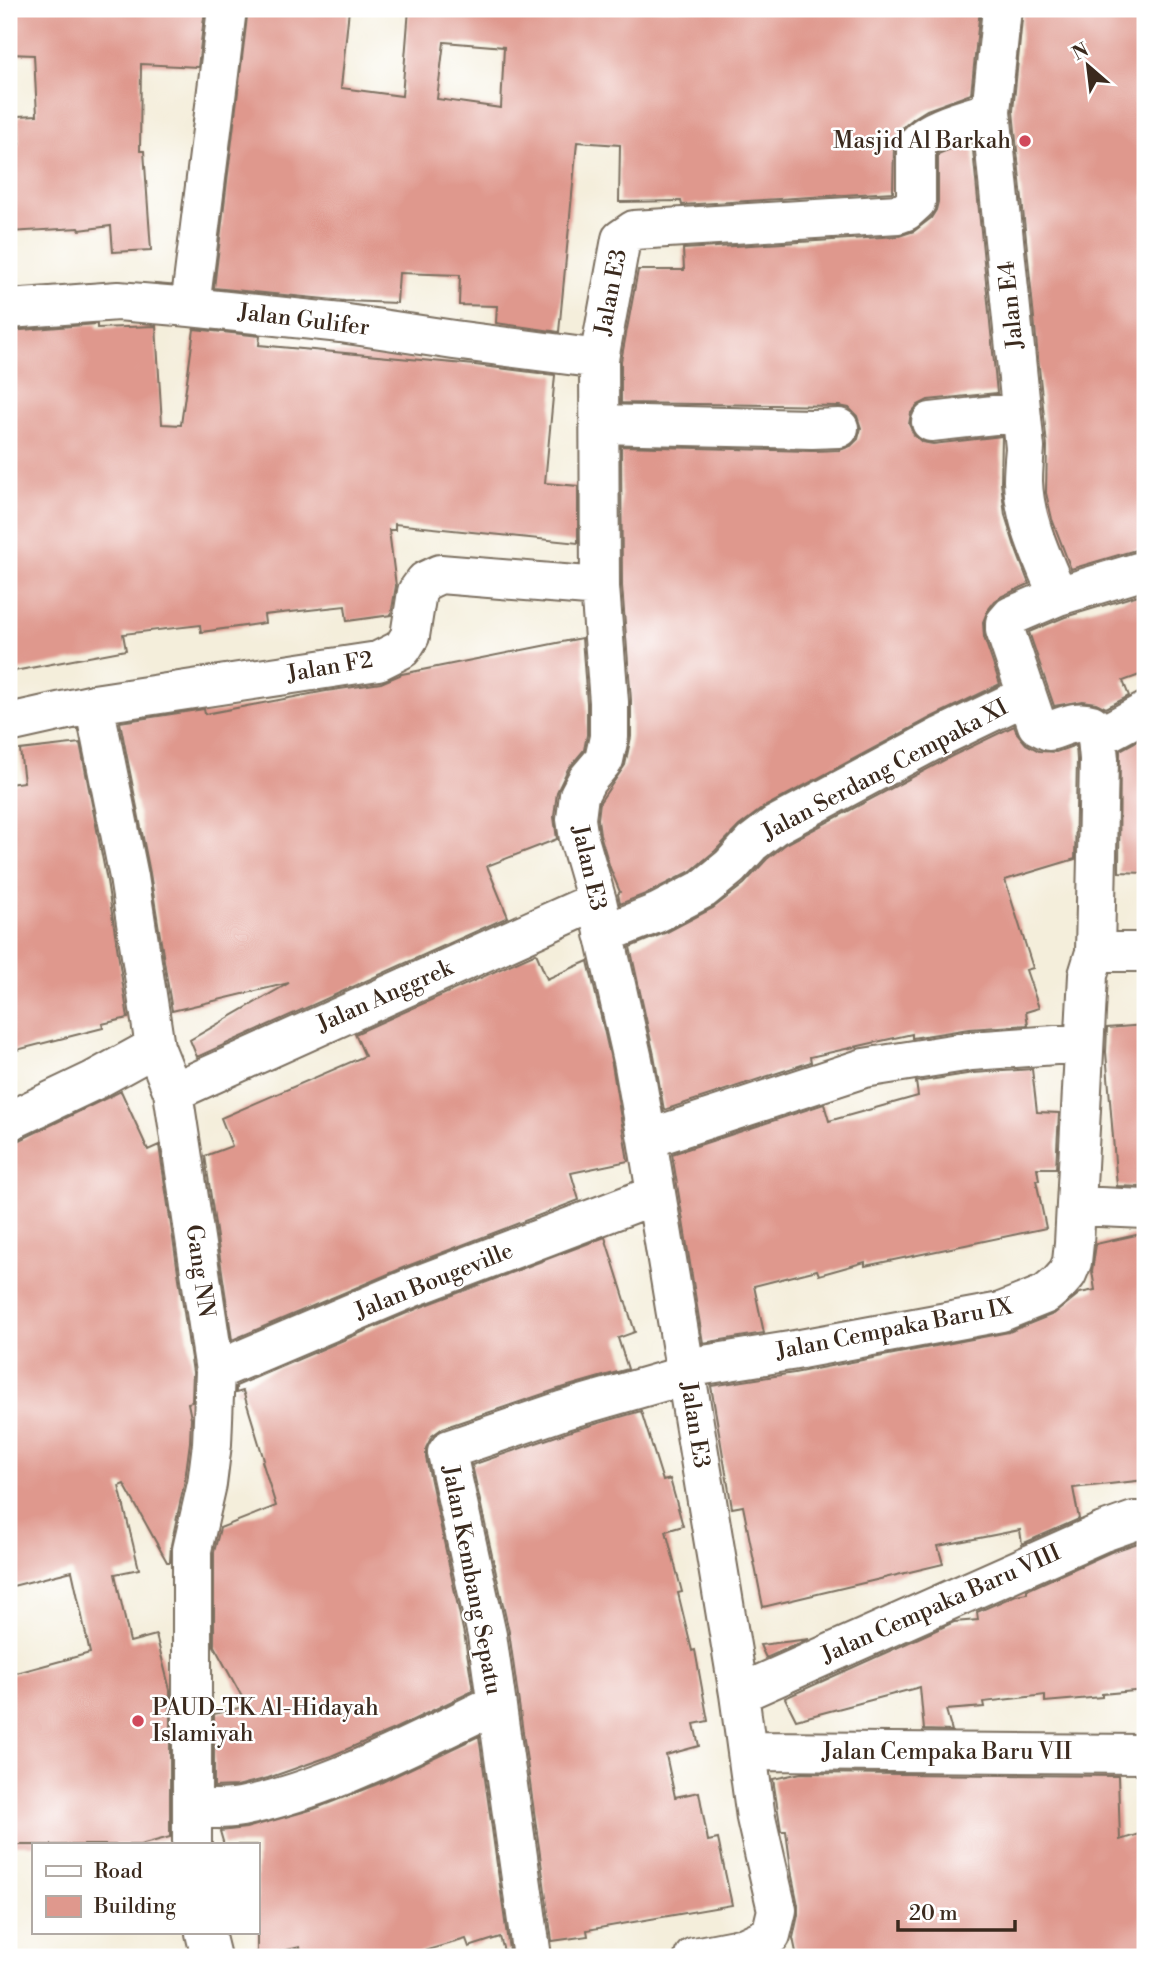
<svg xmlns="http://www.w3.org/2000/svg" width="1154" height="1966" font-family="'Libre Bodoni',serif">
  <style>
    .building { fill: #df988d; fill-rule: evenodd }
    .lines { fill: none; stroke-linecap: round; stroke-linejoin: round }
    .street-casing { stroke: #7c6f60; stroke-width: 42 }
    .street { stroke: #fff; stroke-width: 38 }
    .poi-dot { fill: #d1495b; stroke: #fff; stroke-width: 2.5 }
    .labels { text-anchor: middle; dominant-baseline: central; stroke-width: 5; stroke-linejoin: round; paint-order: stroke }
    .poi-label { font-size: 23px; fill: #3b2a1e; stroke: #fff; text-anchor: end }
    .street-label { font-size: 23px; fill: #3b2a1e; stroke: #fff }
  </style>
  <rect width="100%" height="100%" fill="#fff"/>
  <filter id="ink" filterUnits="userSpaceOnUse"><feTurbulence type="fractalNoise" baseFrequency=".0143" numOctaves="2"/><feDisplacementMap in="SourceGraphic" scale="14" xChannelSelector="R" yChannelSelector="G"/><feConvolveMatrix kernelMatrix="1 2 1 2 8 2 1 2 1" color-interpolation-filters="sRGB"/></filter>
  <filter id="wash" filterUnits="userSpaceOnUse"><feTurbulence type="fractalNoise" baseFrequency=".00686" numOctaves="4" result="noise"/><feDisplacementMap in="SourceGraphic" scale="28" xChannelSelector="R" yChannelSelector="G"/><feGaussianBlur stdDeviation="1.57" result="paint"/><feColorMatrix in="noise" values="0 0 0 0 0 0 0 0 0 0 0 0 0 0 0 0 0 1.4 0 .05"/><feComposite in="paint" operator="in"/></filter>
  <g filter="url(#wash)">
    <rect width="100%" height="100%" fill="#f4eedb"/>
    <g id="blocks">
      <path class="building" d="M9,9H205L198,67L141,64L140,151H144L151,250L113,252L111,226L80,230L79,228L9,232V144H19L18,116L37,115L34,55L9,54Z
        M248,9H349L341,88L402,96L409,9H980L971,94L927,110L914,118L901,129L894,146L893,192L682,205L681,201L619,202L620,145L577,142L559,332L496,323L497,306L459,305L460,275L399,273L397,303L345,301L214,288ZM444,42L504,47L501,108L437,99Z
        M1023,9H1145V549H1139L1071,569L1052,519L1046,493L1047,446L1013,111Z
        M972,140L997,393L928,400L918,405L911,413L909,424L914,435L922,442L933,444L1002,436L1001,483L1005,515L1015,547L1029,584L1002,596L995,601L988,610L983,622L984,637L1000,684L932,717L764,807L739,826L715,851L691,871L648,893L620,904L618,894L620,892L610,868L600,834L598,819L600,802L625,765L631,737V700L622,586L621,446L811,451L840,450L851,446L858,439L861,428L857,416L849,408L839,406L621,403V361L638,270H684L683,249L899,236L914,231L931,218L936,210L938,202V154Z
        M97,324V328L156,326L162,424L181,425L194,329L260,336L259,345L475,365L555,375L545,483L578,486V543L395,524V530H389L396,586L391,615L347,621L345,606L264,615L265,623L201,632L200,625L123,634L126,650L9,672V331Z
        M1145,593V673L1123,681L1129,696L1106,708L1096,703L1082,701L1054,706L1029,632L1065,617Z
        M582,638L587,703V735L584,750L568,769L557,792L554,817L557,839L487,866L508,917L197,1057L190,1040L289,983L172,1011L150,873L120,722L204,709L205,714L326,691L381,683L402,674Z
        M1014,726L1017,733L1026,744L1039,751L1056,752L1076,745L1077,760L1075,859L1005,880L1033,968L1026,970L1039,1008L1026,1012L1028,1025L969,1029L912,1038V1034L810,1057L811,1062L664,1110L654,1055L630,947L667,932L713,908L744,884L767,859L786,844L952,756Z
        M1144,737L1145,873L1119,872L1120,750Z
        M80,743L107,881L128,1018L102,1024L103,1028L9,1052V784L24,782L20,750Z
        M536,953L547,979L588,961L612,1064L628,1161L571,1173L579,1200L405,1267L232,1340L205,1156L232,1146L221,1118L365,1056L355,1034Z
        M1145,1025L1141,1187L1117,1186L1106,1052L1107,1028Z
        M1032,1069L1037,1112L1059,1113L1056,1168H1037L1039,1180H1036L1046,1228L865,1266V1262L819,1275L817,1270L754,1286L764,1333L703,1343L672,1154L824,1104L829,1121L918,1096L916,1082L973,1073Z
        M121,1091L148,1150L159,1145L193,1372L192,1402L188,1403L191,1418L190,1442L185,1480L171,1545L170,1562H167L124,1484L119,1486L139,1569L115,1574L130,1642L156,1635L170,1690V1837L140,1845H13L9,1811V1675L90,1653L72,1571L9,1587V1143L18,1141Z
        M1145,1233V1480L1073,1488L1079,1519L1022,1544L1020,1530L938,1546L943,1564L763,1607L743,1506L732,1508L711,1386L794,1373L1009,1332L1054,1314L1080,1293L1095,1290L1092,1271L1096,1244Z
        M605,1237L635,1332L618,1338L628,1369L558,1389L443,1428L432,1436L426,1448V1458L465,1639L473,1691L394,1729L331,1756L268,1778L237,1786L214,1787V1714L247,1706L214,1646V1552L220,1528L276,1506L262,1461L264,1460L243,1391L236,1393V1386L421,1307Z
        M641,1411L663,1481L670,1479L683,1526L666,1531L682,1592L678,1593L692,1651L695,1650L708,1721L694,1724L699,1746L666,1755L675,1797L699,1792L708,1841L718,1839L732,1905L587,1930L588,1936L552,1941L509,1632L472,1465L571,1431Z
        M1138,1543H1145V1690L1102,1694V1697L1045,1702V1695L983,1702L984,1707L946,1710L952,1731L924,1730L920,1687L796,1720L785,1698L954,1622L978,1620L977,1612L1016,1595L1027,1593V1590L1111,1552Z
        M809,1639L766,1658L760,1645Z
        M479,1736L509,1950L504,1951L500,1937L469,1947L466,1939L403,1957H303L300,1947L257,1957V1845H224L220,1831L246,1828L314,1809L380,1783Z
        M801,1773L1118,1776L1120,1840L1139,1834L1145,1854V1952L1133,1957H797L793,1938L798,1915V1905L792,1876L786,1831H781L773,1779Z"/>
    </g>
  </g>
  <g filter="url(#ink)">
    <use href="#blocks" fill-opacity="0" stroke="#7c6f60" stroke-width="2"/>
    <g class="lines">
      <g class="street-casing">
        <path id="street" d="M1002,9L991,111L1025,448C1024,459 1023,470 1023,481C1024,521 1043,559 1058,596
          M190,307L227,9
          M9,309L118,301L190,307L341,323L454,340L599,359
          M931,422L1021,412
          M599,424L812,429L839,428
          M94,704L129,877L155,1047L173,1092L215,1371L212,1444L207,1484L192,1550V1845
          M9,723L94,704L378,661L402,649L410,636L417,592L425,581L440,574L600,587
          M1097,738L1145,712
          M604,934L657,913L703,889L730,867L752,843L774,826L942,736L1027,695
          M1095,952H1145
          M173,1092L597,901
          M9,1121L93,1081L155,1047
          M647,1139L864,1068L971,1051L1084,1043
          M1077,1206L1145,1209
          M685,1368L790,1351L1001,1312L1046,1294L1059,1283L1067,1274L1072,1262L1074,1243L1088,975L1095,952L1099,759L1097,738L1091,724C1077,719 1063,727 1049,731L1037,725L1005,630V623L1011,616L1058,596L1145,570
          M215,1371L413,1287L655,1195
          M739,1694L1103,1532L1134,1521H1145
          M748,1751L1145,1754
          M192,1809C208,1809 225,1810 241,1807C330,1789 414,1743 496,1704
          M205,1933L211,1957
          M771,1935L777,1910L756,1818L739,1694L647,1139L633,1060L597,901L579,839L576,819L579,795L587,780L604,760L609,737V702L600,587L599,359L621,239L634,230L898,214L906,211L916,202V147C921,129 973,117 991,111
          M532,1957L487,1635L447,1453L450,1449L564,1410L686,1375
          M694,1957L745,1947L771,1935"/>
      </g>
      <use href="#street" class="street"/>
    </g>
  </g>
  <g class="poi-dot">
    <circle cx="1025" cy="141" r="7"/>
    <circle cx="138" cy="1721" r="7"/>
  </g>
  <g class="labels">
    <g class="poi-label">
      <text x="1011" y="141">Masjid Al Barkah</text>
      <text x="152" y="1708" text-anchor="start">PAUD-TK Al-Hidayah<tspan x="152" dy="26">Islamiyah</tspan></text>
    </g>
    <g class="street-label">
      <text transform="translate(611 292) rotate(-79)">Jalan E3</text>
      <text transform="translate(1011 305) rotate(-96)">Jalan E4</text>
      <text transform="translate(304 320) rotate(7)">Jalan Gulifer</text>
      <text transform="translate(330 667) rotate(-10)">Jalan F2</text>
      <text transform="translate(885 770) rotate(-28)">Jalan Serdang Cempaka XI</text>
      <text transform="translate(589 868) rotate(77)">Jalan E3</text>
      <text transform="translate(385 996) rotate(-24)">Jalan Anggrek</text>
      <text transform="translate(200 1271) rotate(82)">Gang NN</text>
      <text transform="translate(434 1281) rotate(-22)">Jalan Bougeville</text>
      <text transform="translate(894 1329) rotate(-11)">Jalan Cempaka Baru IX</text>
      <text transform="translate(695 1425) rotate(81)">Jalan E3</text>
      <text transform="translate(472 1580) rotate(79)">Jalan Kembang Sepatu</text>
      <text transform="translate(941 1604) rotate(-24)">Jalan Cempaka Baru VIII</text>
      <text x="947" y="1752">Jalan Cempaka Baru VII</text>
    </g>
  </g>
  <rect width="1154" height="1966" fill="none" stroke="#fff" stroke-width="35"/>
  <rect x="32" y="1843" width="228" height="91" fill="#ffffff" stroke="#b1aaa5" stroke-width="2"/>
  <rect x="46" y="1866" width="35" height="10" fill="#ffffff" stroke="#b1aaa5" stroke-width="2"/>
  <text x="94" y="1878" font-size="21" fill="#3b2a1e">Road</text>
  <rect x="46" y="1896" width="35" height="21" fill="#df988d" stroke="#b1aaa5" stroke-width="2"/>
  <text x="94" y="1913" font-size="21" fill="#3b2a1e">Building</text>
  <g transform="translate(1088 66) rotate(332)" stroke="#ffffff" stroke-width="5" paint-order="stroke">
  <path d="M0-5L12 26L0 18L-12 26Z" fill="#3b2a1e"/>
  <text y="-10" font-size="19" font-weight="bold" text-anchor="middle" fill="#3b2a1e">N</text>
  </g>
  <path d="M898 1920v10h117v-10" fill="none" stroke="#3b2a1e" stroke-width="3.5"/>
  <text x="909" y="1920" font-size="21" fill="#3b2a1e" stroke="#ffffff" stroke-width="5" paint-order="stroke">20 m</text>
</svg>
